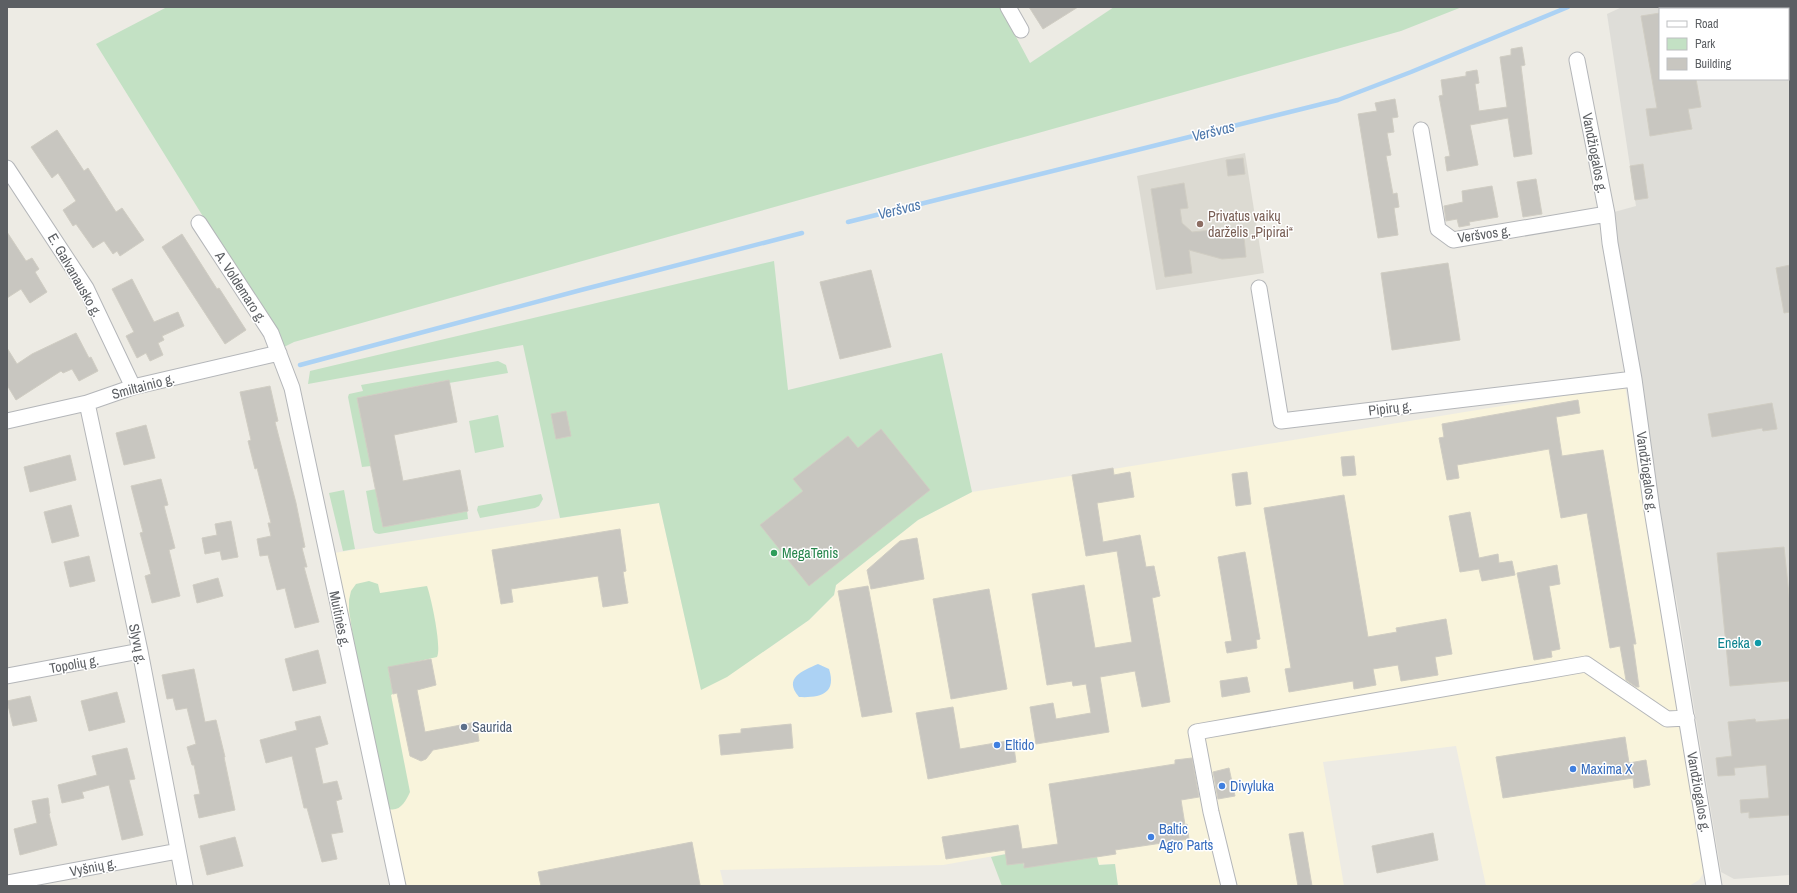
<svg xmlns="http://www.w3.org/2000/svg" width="1797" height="893" font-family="'Archivo Narrow',sans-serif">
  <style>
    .commercial { fill: #f9f4dc }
    .industrial { fill: #deddd8; fill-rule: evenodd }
    .education { fill: #dcdad2 }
    .green { fill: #c3e1c4 }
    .water { fill: #acd2f4 }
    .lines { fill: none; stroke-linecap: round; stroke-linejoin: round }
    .stream { stroke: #acd2f4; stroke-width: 4.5 }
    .building { fill: #c8c6c0; stroke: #d0cdc3 }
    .minor-casing { stroke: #b4b6b9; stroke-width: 17 }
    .minor { stroke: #fff; stroke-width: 15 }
    .education-dot { fill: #8d6e63; stroke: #fff; stroke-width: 1.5 }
    .leisure-dot { fill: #2e9e5b; stroke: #fff; stroke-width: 1.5 }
    .culture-dot { fill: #0f9aa8; stroke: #fff; stroke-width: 1.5 }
    .service-dot { fill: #5c6f8a; stroke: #fff; stroke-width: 1.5 }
    .shop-dot { fill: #3f7fe0; stroke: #fff; stroke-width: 1.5 }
    .labels { text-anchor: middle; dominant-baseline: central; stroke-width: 3; stroke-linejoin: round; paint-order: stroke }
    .street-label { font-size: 14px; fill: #5c5f63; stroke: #fff }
    .education-label { font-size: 14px; fill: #785e54; stroke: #fff; text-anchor: start }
    .leisure-label { font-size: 14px; fill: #27864d; stroke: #fff; text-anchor: start }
    .culture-label { font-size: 14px; fill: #0d838f; stroke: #fff; text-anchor: end }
    .service-label { font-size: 14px; fill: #4e5e75; stroke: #fff; text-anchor: start }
    .shop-label { font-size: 14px; fill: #366cbe; stroke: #fff; text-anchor: start }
    .water-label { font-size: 15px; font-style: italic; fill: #4f79ac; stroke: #fff }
  </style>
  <rect width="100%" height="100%" fill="#edebe4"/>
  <path class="commercial" d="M1625,386L1704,872L1699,880L1689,886H1486L1456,746L1323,762L1344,886H1118L1115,864L1024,868L1022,851L943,865L720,870L724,886H398L327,554L659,503L701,689L769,648L809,620L834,595L836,585L918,520L972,492Z"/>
  <path class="industrial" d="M1622,7H1790V875L1734,879L1721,872L1676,597L1652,510L1607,214L1636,206L1607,14ZM1660,9H1788V79H1660Z"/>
  <path class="education" d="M1245,153L1264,273L1156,290L1137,176Z"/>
  <path class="green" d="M167,7H1000L1030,63L1114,7H1462L1401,31L294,342L284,347L96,44Z
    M774,261L788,390L942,353L972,492L918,520L836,585L834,595L809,620L727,677L701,690L659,503L560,518L523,345L308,384L310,371Z
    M498,361L506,365L508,373L449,383L448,380L357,398L371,466L362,467L348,397L349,394L363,391L361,385Z
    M498,415L504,447L475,453L469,421Z
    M376,489L383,527L467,511L468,519L379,534L375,533L373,530L366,491Z
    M344,490L355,549L343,551L329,493Z
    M541,494L543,499L539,506L535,508L480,518L477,510L478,506Z
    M369,581L378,584L380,593L427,586C431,597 442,647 437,657L388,668L393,694L391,695L410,792C406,801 400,812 389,809L354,644L349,610V600L351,591L356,584Z
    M1022,851L1024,867L1097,857L1099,865L1115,864L1118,886H1002L991,857Z"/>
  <path class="water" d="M818,664L829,669C837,694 820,698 799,697C783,678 802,671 818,664Z"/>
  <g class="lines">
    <path class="stream" d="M848,222L1338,100L1411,72L1568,7
      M300,365L581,290L802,233"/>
  </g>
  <path class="building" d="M1029,7H1078L1043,29Z
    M1660,13V79H1696L1701,107L1688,109L1692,129L1650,136L1646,109L1657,108L1641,16Z
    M1522,47L1525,65L1521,66L1532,154L1514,157L1508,118L1470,125L1478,165L1447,171L1445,157L1450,156L1439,96L1443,95L1441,80L1466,76V72L1477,70L1479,83L1475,84L1479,111L1507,107L1500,57L1511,55V49Z
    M1395,99L1398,117L1392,118L1394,132L1387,133L1391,155L1386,156L1393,194L1397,193L1399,207L1394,208L1398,235L1378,238L1358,114L1377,111L1375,103Z
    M57,130L84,171L88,168L116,212L122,208L144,240L120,256L117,251L113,254L104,241L93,248L76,224L73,226L63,210L76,201L58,173L52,178L31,147Z
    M1243,158L1245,174L1228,176L1226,160Z
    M1643,164L1648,198L1635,200L1630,166Z
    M1536,179L1542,214L1523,217L1517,182Z
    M1184,183L1188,208L1180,209L1182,223L1192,232L1243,227L1246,257L1222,259L1189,250L1192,273L1165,277L1151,189Z
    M1492,186L1498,217L1469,222L1470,225L1459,227L1457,219L1446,221L1444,206L1463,202L1462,191Z
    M7,232L26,261L32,258L39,269L35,272L47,292L30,303L21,289L7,298Z
    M182,234L217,289L219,288L246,330L225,344L162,247Z
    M1448,263L1460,340L1392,350L1381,273Z
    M1790,265V312L1784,313L1776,268Z
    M871,270L891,347L840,359L820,282Z
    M132,279L154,322L178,312L184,326L162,336L164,340L158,343L163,355L150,361L146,353L137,358L126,336L134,332L112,289Z
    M76,333L89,358L91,357L98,371L79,381L72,369L63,373L61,371L16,400L7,385V348L17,364L32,354Z
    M449,380L457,422L394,435L403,481L460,470L468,511L383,527L357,398Z
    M270,386L278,421L275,422L296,503L305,547L302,548L307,567H304L319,622L295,628L285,588L277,590L268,555L260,556L257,539L271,536L268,523H271L257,468L255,469L248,441L251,440L240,392Z
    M1578,400L1580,413L1556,417L1562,456L1603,450L1636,644H1633L1639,687H1636L1626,680L1620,646L1610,648L1587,513L1561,518L1549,449L1457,465L1459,478L1447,480L1439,438L1444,437L1442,424Z
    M1772,403L1777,429L1763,431L1762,428L1712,437L1708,414Z
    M566,411L571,436L556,439L551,414Z
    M146,425L155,458L124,465L116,433Z
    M881,429L930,490L809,586L760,525L803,491L793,479L848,436L858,448Z
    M70,455L76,480L30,492L24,467Z
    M1354,456L1356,475L1343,476L1341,457Z
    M1113,468L1114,475L1130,472L1134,497L1097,503L1103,542L1140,535L1146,567L1154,566L1160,596L1152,598L1170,702L1142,707L1135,671L1100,677L1109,732L1036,744L1030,707L1053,703L1056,719L1091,713L1086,684L1073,686L1072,681L1047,685L1032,594L1084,585L1095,648L1132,642L1117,551L1086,556L1072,475Z
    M1247,472L1251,504L1236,506L1232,474Z
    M161,479L168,505L164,506L175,548L169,550L180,596L152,603L145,576L151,574L140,533L143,532L131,486Z
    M1344,495L1368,637L1397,632L1396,628L1446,619L1452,654L1435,657L1438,675L1401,681L1398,665L1373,669L1376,685L1354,689L1353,681L1289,692L1285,669L1291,668L1264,508Z
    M71,505L79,536L52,543L44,512Z
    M1470,512L1479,558L1498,554L1499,563L1512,561L1515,575L1482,581L1479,569L1460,572L1449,516Z
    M231,521L238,557L222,560L220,551L205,554L202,538L217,535L215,524Z
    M620,529L626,571L623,572L628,603L603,607L598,576L511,589L513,602L501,604L492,550Z
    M917,538L924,579L871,589L867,570L900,541Z
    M1784,547L1790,604V681L1730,686L1717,553Z
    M1245,552L1260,639L1256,640L1257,648L1227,653L1225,642L1232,641L1218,557Z
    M89,556L95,581L70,587L64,562Z
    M1557,565L1560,584L1549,586L1560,649L1551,651L1552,657L1534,660L1517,573Z
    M218,578L223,596L197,603L193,585Z
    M868,586L892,712L862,717L838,591Z
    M989,589L1007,689L951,699L933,599Z
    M318,650L326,683L293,691L285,659Z
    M431,659L436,685L417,690L425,732L476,722L479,741L433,750L426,759L421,761L410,756L397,693L393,694L388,667Z
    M194,669L205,722L216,720L225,757H224L235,810L199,818L194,795L200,794L194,765H192L187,747L196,744L187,708L176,710L173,698L167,699L162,675Z
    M1247,677L1250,692L1222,697L1220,681Z
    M117,692L125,722L89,731L81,701Z
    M30,696L37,721L13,726L7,701Z
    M953,707L960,749L1013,740L1016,762L928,779L916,713Z
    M320,716L328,744L315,748L323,784L337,781L342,799L336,801L343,832L331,834L337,859L322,862L307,808H304L292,756L266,763L260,740L297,730L295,722Z
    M1755,719L1756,722L1790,719V815L1749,818V812L1741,813L1740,800L1769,798L1766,765L1734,768L1735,775L1718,776L1716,758L1732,756L1728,722Z
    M791,724L793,748L721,755L719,735L741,733V729Z
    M1625,737L1629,763L1646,760L1650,785L1634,788L1633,778L1503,798L1496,757Z
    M127,748L135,779L129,780L143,835L122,840L109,785L82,792L84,798L62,803L58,785L97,775L92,756Z
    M1192,758L1199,797L1181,800L1185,825L1187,824L1189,839L1115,850L1116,854L1024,868V863L1007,865L1005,850L946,859L942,837L1018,825L1022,849L1058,844L1049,784L1175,764V760Z
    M1229,768L1235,796L1218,799L1213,772Z
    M48,798L50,813L49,814L57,845L20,855L14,829L37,823L32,801Z
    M1303,832L1312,886H1298L1289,834Z
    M1433,833L1438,860L1377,873L1372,846Z
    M235,837L243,866L207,875L200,846Z
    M692,842L700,885L693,886H541L538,872Z"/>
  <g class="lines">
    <g class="minor-casing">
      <path id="minor" d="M1008,7L1021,30
        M1577,60L1607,214L1610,243L1634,379L1652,510L1714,886
        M1421,130L1438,229L1453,240L1607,214
        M7,168L86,288L133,387
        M199,223L271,333L292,388L398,886
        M1259,288L1281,421L1634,379
        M87,403L140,651L185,886
        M7,421L87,403L133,387L279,353
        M7,676L140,651
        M7,883L178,851
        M1229,886L1211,812L1196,732L1586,664L1667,719L1687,718"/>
    </g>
    <use href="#minor" class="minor"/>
  </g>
  <circle class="education-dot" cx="1200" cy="224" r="4"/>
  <circle class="leisure-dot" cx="774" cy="553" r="4"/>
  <circle class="culture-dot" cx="1758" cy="643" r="4"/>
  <circle class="service-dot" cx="464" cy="727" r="4"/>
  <g class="shop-dot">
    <circle cx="997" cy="745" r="4"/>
    <circle cx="1573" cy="769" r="4"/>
    <circle cx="1222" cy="786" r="4"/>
    <circle cx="1151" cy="837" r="4"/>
  </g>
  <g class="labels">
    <g class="street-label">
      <text transform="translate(1595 153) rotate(79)">Vandžiogalos g.</text>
      <text transform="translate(1484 234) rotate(-8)">Veršvos g.</text>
      <text transform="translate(75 275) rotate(60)">E. Galvanausko g.</text>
      <text transform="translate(241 287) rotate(57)">A. Voldemaro g.</text>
      <text transform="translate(143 386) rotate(-15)">Smiltainio g.</text>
      <text transform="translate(1390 408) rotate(-7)">Pipirų g.</text>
      <text transform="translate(1647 472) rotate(82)">Vandžiogalos g.</text>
      <text transform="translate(340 619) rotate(78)">Muitinės g.</text>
      <text transform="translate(138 644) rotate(78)">Slyvų g.</text>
      <text transform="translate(74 664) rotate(-10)">Topolių g.</text>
      <text transform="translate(1699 792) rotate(80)">Vandžiogalos g.</text>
      <text transform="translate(93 867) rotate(-11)">Vyšnių g.</text>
    </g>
    <g class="education-label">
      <text x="1208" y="216">Privatus vaikų<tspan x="1208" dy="16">darželis „Pipirai“</tspan></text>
    </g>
    <g class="leisure-label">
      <text x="782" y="553">MegaTenis</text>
    </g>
    <g class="culture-label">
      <text x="1750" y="643">Eneka</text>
    </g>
    <g class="service-label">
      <text x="472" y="727">Saurida</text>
    </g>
    <g class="shop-label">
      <text x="1005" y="745">Eltido</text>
      <text x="1581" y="769">Maxima X</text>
      <text x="1230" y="786">Divyluka</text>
      <text x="1159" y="829">Baltic<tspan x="1159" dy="16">Agro Parts</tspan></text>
    </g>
    <g class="water-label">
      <text transform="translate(1213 131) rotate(-14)">Veršvas</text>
      <text transform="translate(899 209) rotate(-14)">Veršvas</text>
    </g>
  </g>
  <rect width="1797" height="893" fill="none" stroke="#5c5f63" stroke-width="16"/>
  <rect x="1659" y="8" width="130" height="72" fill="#ffffff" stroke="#bebfc1"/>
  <rect x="1667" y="21" width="20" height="6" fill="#ffffff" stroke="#bebfc1"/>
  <text x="1695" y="28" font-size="12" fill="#5c5f63">Road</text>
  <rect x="1667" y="38" width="20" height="12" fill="#c3e1c4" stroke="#bebfc1"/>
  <text x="1695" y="48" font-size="12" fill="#5c5f63">Park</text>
  <rect x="1667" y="58" width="20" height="12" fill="#c8c6c0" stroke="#bebfc1"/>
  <text x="1695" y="68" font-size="12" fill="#5c5f63">Building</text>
</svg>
